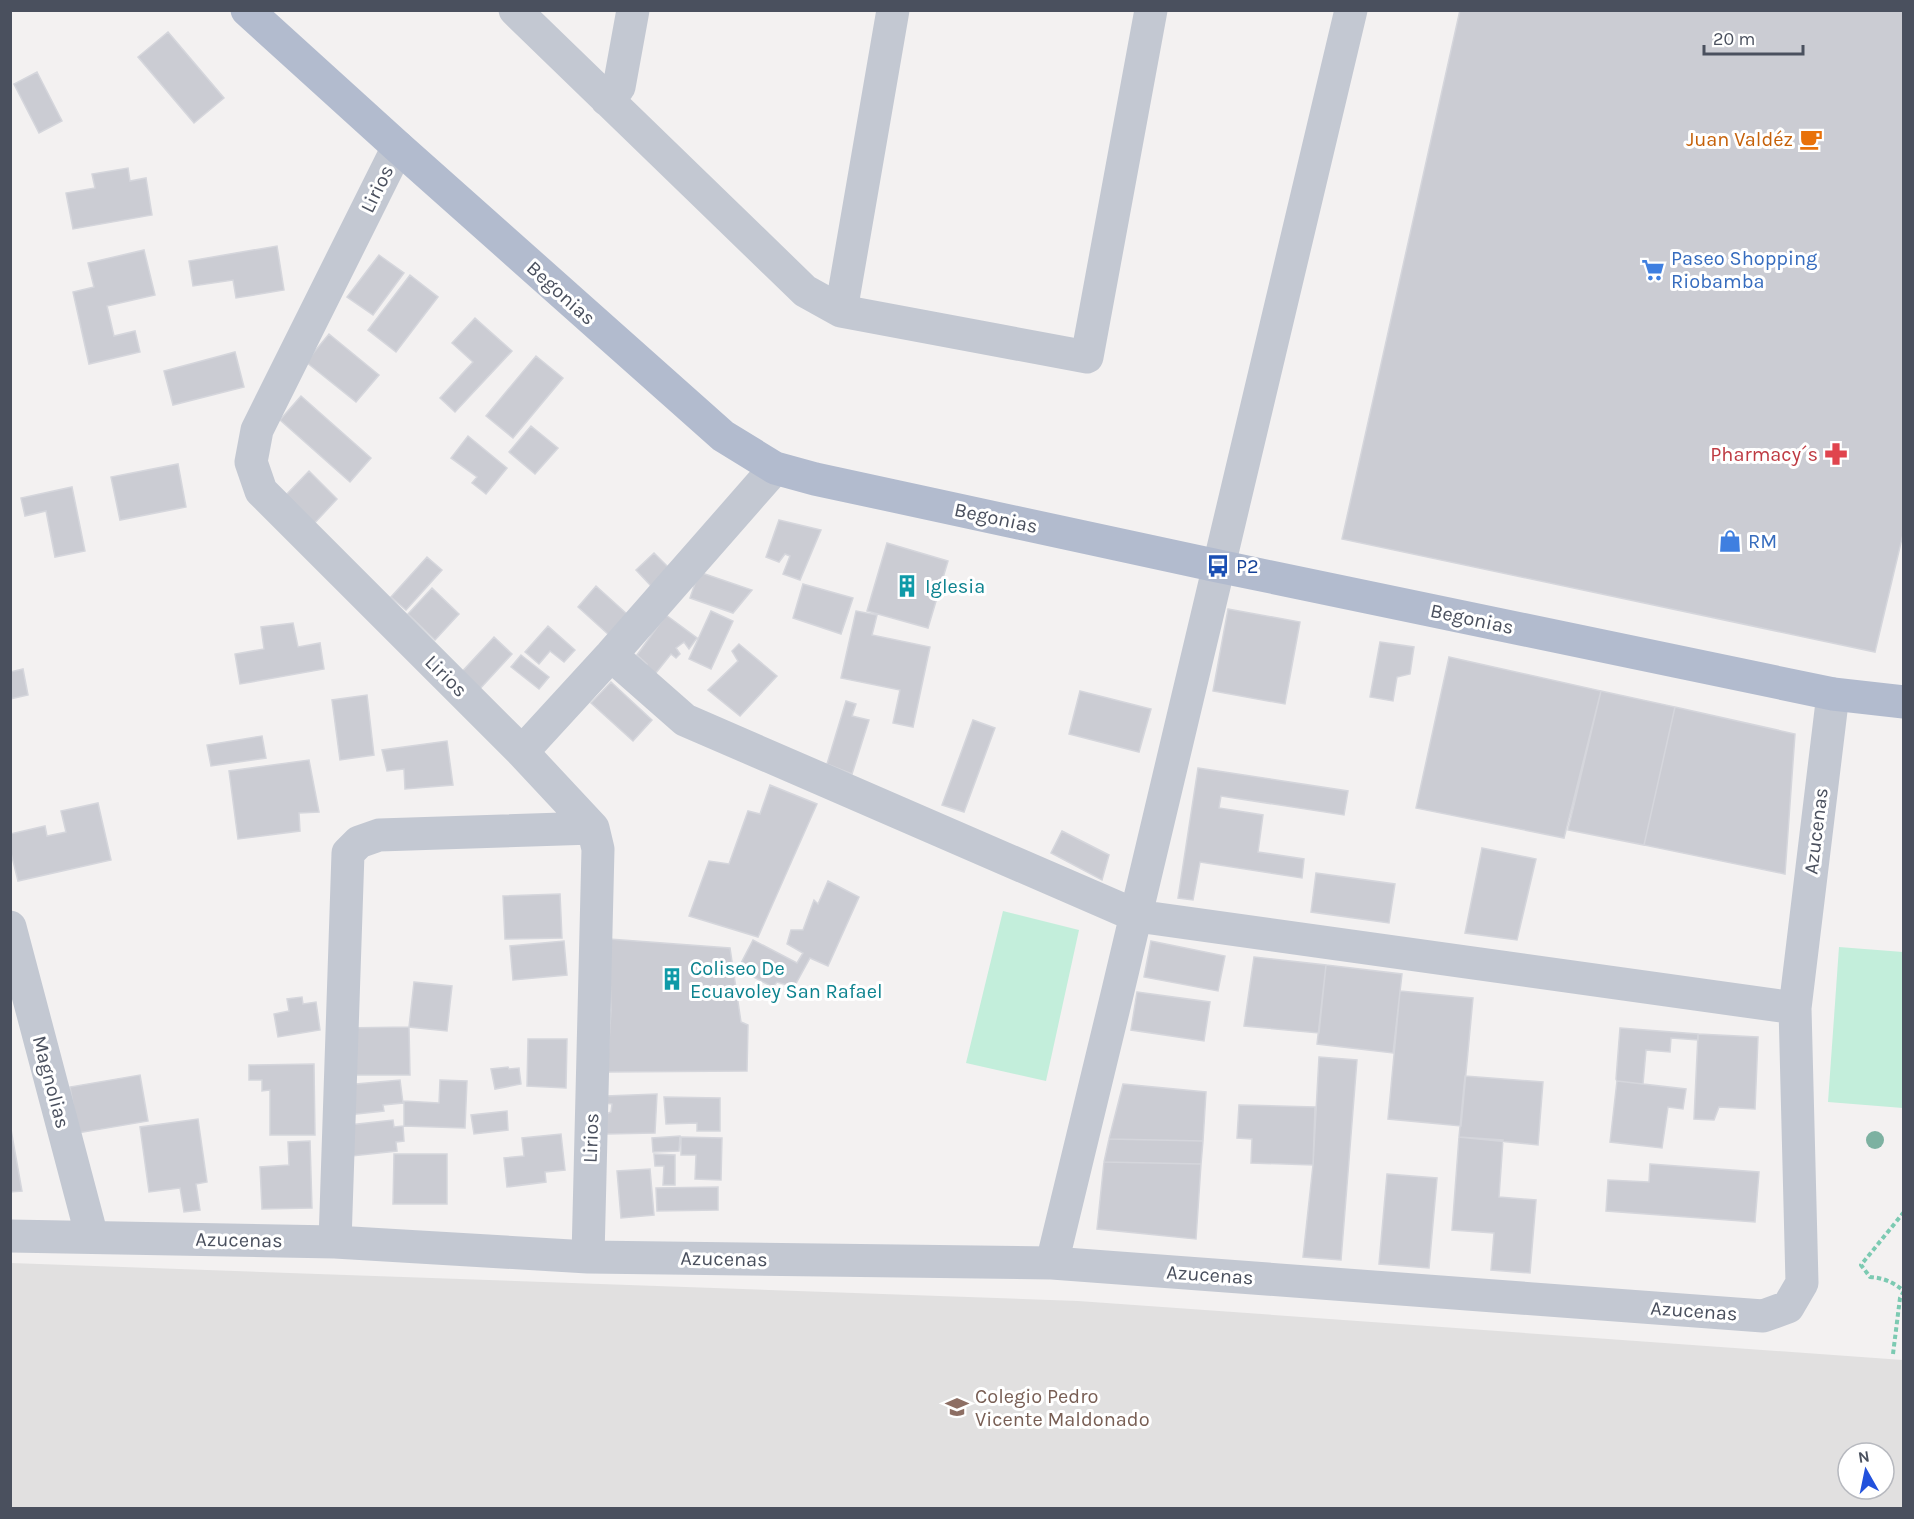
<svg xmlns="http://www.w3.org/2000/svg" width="1914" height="1519" font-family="Karla,sans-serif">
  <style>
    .education { fill: #e1e0e0; fill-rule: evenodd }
    .green { fill: #c3eedb }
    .building { fill: #cbccd3; stroke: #d5d6dc; stroke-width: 1.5 }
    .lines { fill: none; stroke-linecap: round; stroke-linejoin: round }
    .path { stroke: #7ccab2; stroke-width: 4; stroke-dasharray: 4.5 3; stroke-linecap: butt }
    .minor { stroke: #c3c8d2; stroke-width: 33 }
    .major { stroke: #b2bbce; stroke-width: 33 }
    .tree { fill: #7db1a1 }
    .labels { text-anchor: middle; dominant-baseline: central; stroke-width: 6; stroke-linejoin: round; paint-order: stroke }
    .food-label { font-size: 20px; fill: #c56008; stroke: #fff; text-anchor: end }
    .street-label { font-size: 20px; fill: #4a505e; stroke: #fff }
    .shop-label { font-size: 20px; fill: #366cbe; stroke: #fff; text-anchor: start }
    .health-label { font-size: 20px; fill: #be3a42; stroke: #fff; text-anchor: end }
    .transit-label { font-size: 20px; fill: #164399; stroke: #fff; text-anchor: start }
    .culture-label { font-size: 20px; fill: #0d838f; stroke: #fff; text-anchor: start }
    .education-label { font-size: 20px; fill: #785e54; stroke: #fff; text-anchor: start }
  </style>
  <rect width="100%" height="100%" fill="#f3f1f1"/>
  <path class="education" d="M11,1263L1078,1301L1903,1360V1508H11ZM1848,1453H1884V1489H1848Z"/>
  <path class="green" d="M1003,911L1079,930L1046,1081L966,1063Z
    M1839,947L1903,952V1108L1828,1102Z"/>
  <path class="building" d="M1460,10H1904V530L1875,652L1342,539Z
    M168,32L224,98L194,123L138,57Z
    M37,72L62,121L39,133L14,84Z
    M128,168L130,181L146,178L152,215L73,229L66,193L95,188L92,174Z
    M277,246L284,290L236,298L233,280L193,286L189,261Z
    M144,250L155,295L107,306L114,336L135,331L140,352L89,364L73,292L94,287L88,263Z
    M379,255L404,273L373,315L347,297Z
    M410,275L438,297L396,352L368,330Z
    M475,318L512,351L455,412L440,398L473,362L452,343Z
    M329,334L379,375L356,402L306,362Z
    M235,352L244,387L173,405L164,371Z
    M536,356L563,378L513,438L486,416Z
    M301,396L371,458L350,482L280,420Z
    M531,426L558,448L535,474L509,452Z
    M468,436L507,468L486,494L472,483L477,477L451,458Z
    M178,464L186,507L120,520L111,477Z
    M309,471L337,499L310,528L282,499Z
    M72,487L85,551L55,557L46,511L25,516L21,498Z
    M779,520L821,530L800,580L783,574L790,556L785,554L779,562L766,557Z
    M887,543L948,561L928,628L867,611Z
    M654,553L670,569L651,586L636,570Z
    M427,557L442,570L406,610L391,597Z
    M699,572L752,590L733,613L690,598Z
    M803,584L853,598L841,634L793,618Z
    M596,586L627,614L609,635L578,607Z
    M432,588L459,614L435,640L408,614Z
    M1228,609L1300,622L1285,704L1213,691Z
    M711,611L733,621L711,669L689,659Z
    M856,611L877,615L872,635L930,647L913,727L893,723L900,690L841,678Z
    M666,615L697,638L689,649L684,642L676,648L680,654L676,658L671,654L655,674L647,670V664L637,655Z
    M293,623L298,647L320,643L324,669L240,684L235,654L264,649L261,627Z
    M548,626L575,650L564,662L550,651L539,664L525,652Z
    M494,637L512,654L477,692L458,676Z
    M1380,642L1414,647L1410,674L1397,677L1393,701L1370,697Z
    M739,644L777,676L740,716L708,690L738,661L732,651Z
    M521,655L549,677L539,689L511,667Z
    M1449,657L1601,691L1564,838L1416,808Z
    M23,669L28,695L10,699V672Z
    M611,682L652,720L633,741L591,703Z
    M1080,691L1151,709L1139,752L1069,734Z
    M1601,691L1675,707L1644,845L1568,830Z
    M367,695L374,755L340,760L332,700Z
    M846,701L856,704L852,716L869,720L852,774L827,764Z
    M1675,707L1795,734L1785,874L1644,845Z
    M973,720L995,728L964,812L942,805Z
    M262,736L266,758L211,766L207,745Z
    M447,741L453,785L405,789L404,769L387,771L382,750Z
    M309,760L319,812L299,813L300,831L238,839L229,771Z
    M1198,768L1348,791L1344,815L1221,796L1219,808L1263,815L1258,852L1304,859L1302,878L1200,862L1193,900L1178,898Z
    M770,785L817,804L758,937L689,916L709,861L729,864L748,811L760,814Z
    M98,803L111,860L18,881L10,849V834L45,826L47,836L66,832L61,811Z
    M1062,831L1109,855L1102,880L1051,853Z
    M1482,848L1536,859L1517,940L1465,933Z
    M1316,873L1395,884L1389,923L1311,912Z
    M828,881L859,897L828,966L810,958L794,987L777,982L773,987L738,969L753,940L797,963L803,953L787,944L791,930H803L814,900L818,904Z
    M560,894L562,938L505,939L503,896Z
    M609,939L730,948L741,1022L748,1025L747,1071L607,1072L611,1010Z
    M564,941L567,975L513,980L510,946Z
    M1151,941L1225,956L1218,991L1144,977Z
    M1254,957L1326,965L1319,1033L1244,1026Z
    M1326,965L1402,974L1393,1053L1317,1044Z
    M414,982L452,986L447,1031L409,1027Z
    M1400,991L1473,998L1461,1126L1388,1119Z
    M1137,992L1210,1002L1204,1041L1131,1030Z
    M302,997L303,1004L316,1002L320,1030L278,1037L274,1014L289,1011L287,999Z
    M409,1027L410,1075H343L342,1028Z
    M1620,1028L1698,1034V1040L1671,1038L1670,1052L1646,1050L1643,1084L1617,1081L1616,1079Z
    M1698,1034L1758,1037L1755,1109L1719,1107L1714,1120L1694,1119Z
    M528,1039H567L566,1088L527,1086Z
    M1319,1057L1357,1060L1341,1260L1303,1257L1313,1165Z
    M314,1064L315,1135H270V1090L262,1091V1080H249V1065Z
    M508,1067L509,1069L519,1068L521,1084L495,1089L491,1069Z
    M140,1075L148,1121L78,1133L70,1087Z
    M1465,1076L1543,1082L1538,1145L1459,1137Z
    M400,1080L403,1103L383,1105L384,1111L348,1115L345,1085Z
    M440,1080L467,1081L465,1128L404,1126V1101L439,1103Z
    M1617,1081L1686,1089L1683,1109L1668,1107L1662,1148L1610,1142Z
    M1123,1084L1206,1092L1203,1141L1109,1139Z
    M657,1094L655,1133L607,1134L601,1116L611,1112L612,1104L606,1103V1096Z
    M664,1097L720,1098V1131H697V1123L666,1124Z
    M1239,1105L1315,1107L1313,1165L1251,1163L1252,1139L1237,1138Z
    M507,1111L508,1130L474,1134L471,1115Z
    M198,1119L207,1182L196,1184L200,1210L184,1212L180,1188L149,1192L140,1127Z
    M393,1120L394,1127L403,1126L404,1141L396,1142L397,1151L352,1156L349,1125Z
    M10,1124L22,1191L10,1192Z
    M561,1134L565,1170L545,1172L546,1182L507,1187L504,1158L524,1156L522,1138Z
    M680,1136L679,1151L653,1152L652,1138Z
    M681,1137L722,1138L721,1180L695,1179L696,1155H681Z
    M1459,1137L1503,1140L1499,1197L1536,1200L1530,1273L1491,1270L1494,1233L1452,1230Z
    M1109,1139L1203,1141L1201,1164L1104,1162Z
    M310,1141L312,1208L262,1209L260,1167L289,1165L288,1142Z
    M394,1154H447V1204H393Z
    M654,1154L675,1155V1185H663L664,1166H655Z
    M1104,1162L1201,1164L1196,1239L1097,1229Z
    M1650,1164L1759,1172L1755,1222L1606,1211L1608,1180L1649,1182Z
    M650,1169L654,1215L621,1218L617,1171Z
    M1387,1174L1437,1178L1429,1268L1379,1264Z
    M718,1187V1210L657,1211L656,1188Z"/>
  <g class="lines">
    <path class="path" d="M1902,535H1904
      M1904,1212L1861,1265L1870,1277C1884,1278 1893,1282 1904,1291
      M1893,1354L1900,1298L1904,1291"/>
    <path class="minor" d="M515,10L805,291L841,311L1087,357L1151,10
      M607,100L619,87L633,10
      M398,147L257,430L251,462L261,491L522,752L593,828L598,849L588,1257
      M841,311L893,10
      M611,655L685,720L1137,916L1795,1008
      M522,752L611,655L775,468
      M10,927L92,1237
      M10,1236L335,1242L588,1257L1052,1263L1763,1316L1788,1307L1802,1283L1795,1008L1833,694
      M335,1242L348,853L359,842L379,835L593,828
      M1052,1263C1154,846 1251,428 1351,10"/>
    <path class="major" d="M247,10L398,147L723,436L775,468L815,479L1218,566L1833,694L1904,702"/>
  </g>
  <circle class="tree" cx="1875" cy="1140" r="9"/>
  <defs>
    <g id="cafe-bare" transform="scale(1.8)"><path d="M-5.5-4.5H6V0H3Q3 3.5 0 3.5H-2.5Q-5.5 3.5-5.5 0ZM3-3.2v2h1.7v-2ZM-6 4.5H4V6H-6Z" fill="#e8710a" stroke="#fff" stroke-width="2.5" paint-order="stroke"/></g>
    <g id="supermarket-bare" transform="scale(1.8)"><path d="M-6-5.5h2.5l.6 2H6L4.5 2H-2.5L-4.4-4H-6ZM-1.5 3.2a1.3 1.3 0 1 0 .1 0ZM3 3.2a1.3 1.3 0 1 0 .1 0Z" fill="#3f7fe0" stroke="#fff" stroke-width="2.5" paint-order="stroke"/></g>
    <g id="pharmacy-bare" transform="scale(1.8)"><path d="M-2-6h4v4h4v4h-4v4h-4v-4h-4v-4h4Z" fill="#e0444e" stroke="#fff" stroke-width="2.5" paint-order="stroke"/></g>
    <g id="shop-bare" transform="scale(1.8)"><path d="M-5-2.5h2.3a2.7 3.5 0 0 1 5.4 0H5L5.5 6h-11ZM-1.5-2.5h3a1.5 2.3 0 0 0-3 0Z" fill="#3f7fe0" stroke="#fff" stroke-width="2.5" paint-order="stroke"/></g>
    <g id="bus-bare" transform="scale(1.8)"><path d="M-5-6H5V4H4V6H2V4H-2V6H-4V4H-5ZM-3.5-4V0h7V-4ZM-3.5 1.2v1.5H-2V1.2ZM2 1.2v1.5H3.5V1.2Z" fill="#1a4fb4" stroke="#fff" stroke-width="2.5" paint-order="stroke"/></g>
    <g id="building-bare" transform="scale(1.8)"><path d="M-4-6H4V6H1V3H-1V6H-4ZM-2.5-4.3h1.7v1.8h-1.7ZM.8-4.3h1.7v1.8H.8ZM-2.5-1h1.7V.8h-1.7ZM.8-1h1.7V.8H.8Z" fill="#0f9aa8" stroke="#fff" stroke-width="2.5" paint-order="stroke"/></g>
    <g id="university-bare" transform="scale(1.8)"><path d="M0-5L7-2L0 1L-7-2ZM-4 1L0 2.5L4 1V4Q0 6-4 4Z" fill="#8d6e63" stroke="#fff" stroke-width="2.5" paint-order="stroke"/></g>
  </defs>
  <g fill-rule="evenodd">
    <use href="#cafe-bare" x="1811" y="139"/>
    <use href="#supermarket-bare" x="1653" y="270"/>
    <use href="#pharmacy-bare" x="1836" y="454"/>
    <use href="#shop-bare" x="1730" y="541"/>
    <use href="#bus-bare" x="1218" y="566"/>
    <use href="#building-bare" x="907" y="586"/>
    <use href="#building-bare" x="672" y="979"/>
    <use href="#university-bare" x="957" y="1407"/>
  </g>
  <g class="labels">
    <g class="food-label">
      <text x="1793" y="139">Juan Valdéz</text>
    </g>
    <g class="street-label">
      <text transform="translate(377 189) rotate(-64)">Lirios</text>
      <text transform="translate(561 293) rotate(42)">Begonias</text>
      <text transform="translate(996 518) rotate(12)">Begonias</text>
      <text transform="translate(1472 619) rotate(12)">Begonias</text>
      <text transform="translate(446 676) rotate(45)">Lirios</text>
      <text transform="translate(1816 831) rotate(-83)">Azucenas</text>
      <text transform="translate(51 1082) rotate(75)">Magnolias</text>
      <text transform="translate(591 1138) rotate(-88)">Lirios</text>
      <text transform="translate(239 1240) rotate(1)">Azucenas</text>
      <text transform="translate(724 1259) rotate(1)">Azucenas</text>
      <text transform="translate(1210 1275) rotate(4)">Azucenas</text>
      <text transform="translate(1694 1311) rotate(4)">Azucenas</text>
    </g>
    <g class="shop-label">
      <text x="1671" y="258">Paseo Shopping<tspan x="1671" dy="23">Riobamba</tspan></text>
      <text x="1748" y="541">RM</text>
    </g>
    <g class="health-label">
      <text x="1818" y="454">Pharmacy´s</text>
    </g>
    <g class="transit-label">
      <text x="1236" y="566">P2</text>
    </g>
    <g class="culture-label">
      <text x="925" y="586">Iglesia</text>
      <text x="690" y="968">Coliseo De<tspan x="690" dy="23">Ecuavoley San Rafael</tspan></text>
    </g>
    <g class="education-label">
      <text x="975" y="1396">Colegio Pedro<tspan x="975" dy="23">Vicente Maldonado</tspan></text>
    </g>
  </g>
  <rect width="1914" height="1519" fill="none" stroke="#4a505e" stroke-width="24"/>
  <g transform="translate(1866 1471) rotate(351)"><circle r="28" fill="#ffffff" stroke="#b7b9bf" stroke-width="1.5"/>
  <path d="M0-4.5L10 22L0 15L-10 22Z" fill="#2251dc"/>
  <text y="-9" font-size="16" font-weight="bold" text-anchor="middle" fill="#4a505e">N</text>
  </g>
  <path d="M1704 45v9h99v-9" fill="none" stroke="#4a505e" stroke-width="3"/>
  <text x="1713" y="45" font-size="18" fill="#4a505e" stroke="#ffffff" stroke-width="4.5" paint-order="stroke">20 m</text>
</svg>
